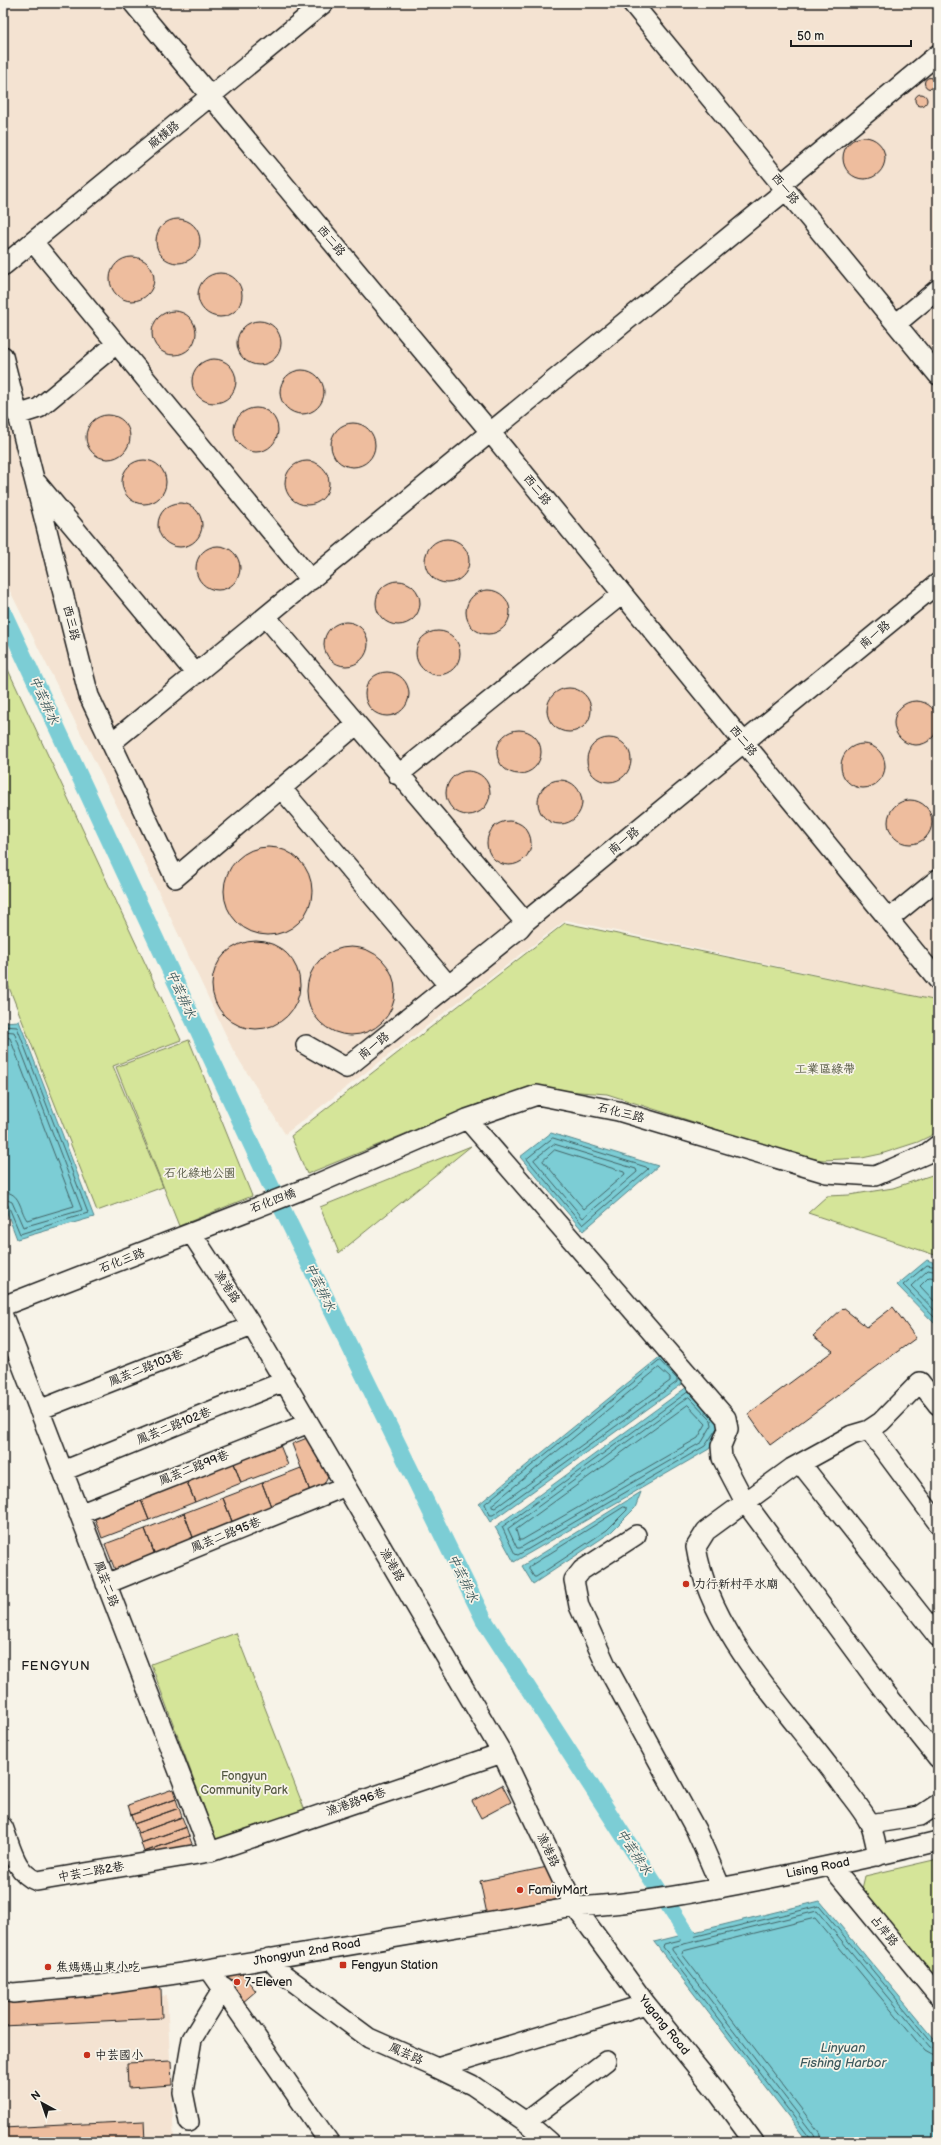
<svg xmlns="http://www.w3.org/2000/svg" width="941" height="2145" font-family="'Balsamiq Sans','LXGW WenKai TC',sans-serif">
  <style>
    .built { fill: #f4e3d2 }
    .green { fill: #d5e599; stroke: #78805a }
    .water { fill: #7ccdd5; stroke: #56868b }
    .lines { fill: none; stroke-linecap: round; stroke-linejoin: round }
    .shore { stroke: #426366; stroke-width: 1 }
    .canal { stroke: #7ccdd5; stroke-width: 17 }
    .building { fill: #eebd9e; stroke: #1c1c1c }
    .minor-casing { stroke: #1c1c1c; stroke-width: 22 }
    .minor { stroke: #f7f3e8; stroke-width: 19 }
    .poi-dot { fill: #c8321e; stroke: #f7f3e8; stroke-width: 1.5 }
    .labels { text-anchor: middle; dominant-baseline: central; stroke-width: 3.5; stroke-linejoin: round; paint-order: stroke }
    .street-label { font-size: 12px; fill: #1c1c1c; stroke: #f7f3e8 }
    .park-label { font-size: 12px; fill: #545842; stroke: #f7f3e8 }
    .poi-label { font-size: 12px; fill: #1c1c1c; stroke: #f7f3e8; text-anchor: start }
    .water-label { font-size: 13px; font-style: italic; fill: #3e5a5d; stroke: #f7f3e8 }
    .neighbourhood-label { font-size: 13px; letter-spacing: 1px; fill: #1c1c1c; stroke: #f7f3e8 }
  </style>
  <rect width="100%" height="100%" fill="#f7f3e8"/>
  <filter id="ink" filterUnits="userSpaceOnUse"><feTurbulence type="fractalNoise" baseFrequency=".025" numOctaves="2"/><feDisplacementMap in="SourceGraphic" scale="8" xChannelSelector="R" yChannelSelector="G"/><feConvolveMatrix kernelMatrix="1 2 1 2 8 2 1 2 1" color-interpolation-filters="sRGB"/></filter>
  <g filter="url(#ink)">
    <path class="built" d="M3,3H938V1001L566,920L285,1134L233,1050L132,836L3,577Z
      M167,1996L174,2142H3V2001Z"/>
    <path class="green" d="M3,659L181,1040L113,1066L163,1187L97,1211L3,972Z
      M565,923L938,1001V1132L918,1142L881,1154L862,1158L824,1160L805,1158L607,1094L553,1090L506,1095L483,1102L307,1174L291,1136Z
      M189,1040L252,1196L179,1226L116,1067Z
      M471,1146L339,1253L320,1207Z
      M938,1173V1256L808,1213L827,1196L849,1195L893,1188Z
      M236,1633L307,1816L218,1845L151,1664Z
      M938,1859V1980L862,1889L865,1876Z"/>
    <path class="water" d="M19,1021L94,1217L17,1239L3,1202V1022Z
      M551,1133L658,1166L583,1231L520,1157Z
      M927,1260L938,1264V1327L897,1285Z
      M662,1355L685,1382L490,1522L479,1504Z
      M691,1384L723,1426L709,1449L514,1562L495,1527Z
      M641,1492L635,1508L610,1533L533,1584L522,1566Z
      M820,1901L938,2043V2142H808L654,1942Z"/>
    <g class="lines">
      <path class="shore" d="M3,1026L17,1027L88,1213L20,1234L8,1205L3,1203
        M3,1031L14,1032L82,1210L23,1227L12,1202L3,1198
        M3,1037L10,1038L74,1206L27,1220C19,1209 21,1192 3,1192
        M553,1138L646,1167L648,1169L583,1225L527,1159Z
        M554,1144L636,1169L637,1172L583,1218L534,1160Z
        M555,1150L624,1172L625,1174L584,1209L543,1161Z
        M938,1267L927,1265L903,1285L938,1321
        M938,1272L928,1270L911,1286L938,1314
        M938,1278L929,1277L920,1286L938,1305
        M660,1361L677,1379V1382L493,1515H490L485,1504Z
        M659,1368L670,1378V1381L495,1508L492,1507V1505Z
        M689,1391L502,1527L515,1554L518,1555L705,1446L717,1428
        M689,1397L711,1420L712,1425L702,1442L520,1548H517L508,1529Z
        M688,1405L706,1424L698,1438L522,1540H519L516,1530Z
        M624,1507L627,1508V1510L607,1530L536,1577H534L529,1569V1567Z
        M811,2142L810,2138L663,1947L664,1944L819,1906L933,2043L938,2045
        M816,2142L814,2135L672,1950V1947L817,1911L930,2047L938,2050
        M822,2142L819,2132L682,1954L683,1951L815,1918L925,2051L932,2055L938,2056"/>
      <path class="canal" d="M3,612L269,1182L484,1620L687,1934"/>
    </g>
    <path class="building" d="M924.5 83a5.5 5.5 0 1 1 11 0a5.5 5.5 0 1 1-11 0Z
      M915 100a6 6 0 1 1 12 0a6 6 0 1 1-12 0Z
      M843 158a21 21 0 1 1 42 0a21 21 0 1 1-42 0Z
      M156 241a22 22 0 1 1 44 0a22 22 0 1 1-44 0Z
      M110 279a22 22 0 1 1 44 0a22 22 0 1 1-44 0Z
      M198 295a22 22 0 1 1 44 0a22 22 0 1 1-44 0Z
      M152 333a22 22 0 1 1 44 0a22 22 0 1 1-44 0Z
      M237 343a22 22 0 1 1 44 0a22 22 0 1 1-44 0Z
      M192 381a22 22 0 1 1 44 0a22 22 0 1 1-44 0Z
      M280 392a22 22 0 1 1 44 0a22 22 0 1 1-44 0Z
      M234 430a22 22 0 1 1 44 0a22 22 0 1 1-44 0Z
      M86 437a22 22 0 1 1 44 0a22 22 0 1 1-44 0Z
      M331 445a22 22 0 1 1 44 0a22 22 0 1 1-44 0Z
      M122 482a22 22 0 1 1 44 0a22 22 0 1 1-44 0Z
      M285 483a22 22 0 1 1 44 0a22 22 0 1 1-44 0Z
      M158 525a22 22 0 1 1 44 0a22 22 0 1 1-44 0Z
      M425 561a22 22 0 1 1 44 0a22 22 0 1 1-44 0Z
      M196 568a22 22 0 1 1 44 0a22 22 0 1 1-44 0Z
      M376 603a22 22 0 1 1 44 0a22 22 0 1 1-44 0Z
      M466 612a22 22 0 1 1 44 0a22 22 0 1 1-44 0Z
      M324 644a22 22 0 1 1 44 0a22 22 0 1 1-44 0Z
      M416 653a22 22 0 1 1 44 0a22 22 0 1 1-44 0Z
      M365 694a22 22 0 1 1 44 0a22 22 0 1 1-44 0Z
      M547 710a22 22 0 1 1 44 0a22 22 0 1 1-44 0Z
      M894 723a22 22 0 1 1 44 0a22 22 0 1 1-44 0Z
      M497 752a22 22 0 1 1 44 0a22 22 0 1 1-44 0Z
      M587 760a22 22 0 1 1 44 0a22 22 0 1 1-44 0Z
      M841 766a22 22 0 1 1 44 0a22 22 0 1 1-44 0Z
      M446 793a22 22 0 1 1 44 0a22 22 0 1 1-44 0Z
      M538 802a22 22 0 1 1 44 0a22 22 0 1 1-44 0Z
      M888 822a22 22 0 1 1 44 0a22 22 0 1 1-44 0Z
      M487 843a22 22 0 1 1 44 0a22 22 0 1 1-44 0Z
      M224 891a44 44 0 1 1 88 0a44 44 0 1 1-88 0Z
      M212 985a44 44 0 1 1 88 0a44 44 0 1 1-88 0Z
      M307 991a44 44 0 1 1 88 0a44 44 0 1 1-88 0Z
      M893,1307L916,1338L770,1445L748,1414L833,1351L813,1336L843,1308L867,1327Z
      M312,1436L328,1476L321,1490L311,1494L292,1444Z
      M280,1445L288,1465L241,1483L234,1463Z
      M234,1463L241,1483L195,1502L187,1482Z
      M301,1468L311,1494L272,1509L262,1483Z
      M187,1482L195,1502L149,1520L141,1500Z
      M262,1483L272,1509L233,1524L223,1498Z
      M223,1498L233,1524L194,1540L184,1513Z
      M141,1500L149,1520L102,1538L95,1519Z
      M184,1513L194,1540L155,1555L145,1529Z
      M145,1529L155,1555L115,1570L105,1544Z
      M502,1785L511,1802L481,1818L472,1801Z
      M173,1789L176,1799L131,1815L128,1805Z
      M176,1799L179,1808L134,1824L131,1815Z
      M179,1808L182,1817L138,1833L134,1824Z
      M182,1817L186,1827L141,1843L138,1833Z
      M186,1827L189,1836L144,1852L141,1843Z
      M189,1836L194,1849L149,1865L144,1852Z
      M552,1866L559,1899L487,1914L480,1881Z
      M238,1969L256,1991L242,2003L218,1973Z
      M161,1988L162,2018L3,2026V1996Z
      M171,2061L172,2085L128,2088L127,2063Z
      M144,2121L145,2142H3V2128Z"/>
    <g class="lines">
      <g class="minor-casing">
        <path id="minor" d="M133,3L491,433L938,980
          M632,3L938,375
          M781,184L938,54
          M33,242L311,580
          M3,266L324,3
          M896,324L938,289
          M3,356L89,696L175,878L356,725
          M17,415L39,408L116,344
          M37,483L196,674
          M266,617L525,922
          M111,743L786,190
          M398,775L622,594
          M281,788L449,986
          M889,919L938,879
          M306,1045L346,1068L520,928L525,922L938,583
          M467,1119L726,1418L728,1429L721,1446L722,1458L745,1502L885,1692L938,1758
          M192,1234L252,1326L502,1753L575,1907L646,2004L718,2093L754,2142
          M3,1306L307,1188L467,1119L537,1095L618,1111L826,1173L875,1176L926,1154L938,1145
          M3,1316L210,1852
          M39,1410L252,1326
          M869,1430L938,1523
          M801,1464L938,1637
          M63,1471L285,1381
          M79,1514L309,1423
          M636,1535L582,1570L574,1580L579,1606L606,1665L696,1830L721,1888
          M106,1584L346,1486
          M870,1824L920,1816L938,1804
          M3,1827C11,1847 15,1873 37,1881L210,1852L502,1753
          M878,1856C876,1846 874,1833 870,1824C863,1810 851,1797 842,1784C791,1713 710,1636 696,1547L706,1531L792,1468L852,1435L869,1430L881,1422L920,1382L938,1405
          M831,1866L938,1996
          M269,1958L283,1974L369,2038L437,2068L472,2085L526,2122L549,2142
          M209,1969L329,2142
          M3,1991L13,1993L101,1985L209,1969L575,1907C638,1904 699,1892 761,1880C820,1868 879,1856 938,1841
          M437,2068L646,2004
          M189,2122L183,2092L192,2039L224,1987
          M526,2122L606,2061"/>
      </g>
      <use href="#minor" class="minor"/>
    </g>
  </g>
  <g class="poi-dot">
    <circle cx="686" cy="1584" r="4"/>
    <circle cx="520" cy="1890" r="4"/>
    <rect x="339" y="1961" width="8" height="8" rx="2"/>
    <circle cx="48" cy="1967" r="4"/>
    <circle cx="237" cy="1982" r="4"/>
    <circle cx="87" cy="2055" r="4"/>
  </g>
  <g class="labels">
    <g class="street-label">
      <text transform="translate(164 135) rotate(-39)">廠橫路</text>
      <text transform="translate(785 189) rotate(51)">西一路</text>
      <text transform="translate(331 241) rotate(50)">西二路</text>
      <text transform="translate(537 490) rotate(51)">西二路</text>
      <text transform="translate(71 623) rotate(76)">西三路</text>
      <text transform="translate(875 635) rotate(-40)">南一路</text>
      <text transform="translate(743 741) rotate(51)">西二路</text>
      <text transform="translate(624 841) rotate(-39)">南一路</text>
      <text transform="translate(374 1046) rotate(-39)">南一路</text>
      <text transform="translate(621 1113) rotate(14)">石化三路</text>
      <text transform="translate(273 1201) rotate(-21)">石化四橋</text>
      <text transform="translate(122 1261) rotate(-21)">石化三路</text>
      <text transform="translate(227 1287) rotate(57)">漁港路</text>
      <text transform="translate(146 1368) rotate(-22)">鳳芸二路103巷</text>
      <text transform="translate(174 1426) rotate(-22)">鳳芸二路102巷</text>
      <text transform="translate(194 1468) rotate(-22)">鳳芸二路99巷</text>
      <text transform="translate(226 1535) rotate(-22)">鳳芸二路95巷</text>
      <text transform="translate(392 1565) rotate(60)">漁港路</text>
      <text transform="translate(106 1584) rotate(69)">鳳芸二路</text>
      <text transform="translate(356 1802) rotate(-19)">漁港路96巷</text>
      <text transform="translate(548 1850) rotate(65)">漁港路</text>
      <text transform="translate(818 1868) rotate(-11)">Lising Road</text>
      <text transform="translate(91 1872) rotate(-10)">中芸二路2巷</text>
      <text transform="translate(884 1931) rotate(51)">占岸路</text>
      <text transform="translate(307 1952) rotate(-10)">Jhongyun 2nd Road</text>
      <text transform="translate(664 2025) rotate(51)">Yugang Road</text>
      <text transform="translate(406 2054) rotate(24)">鳳芸路</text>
    </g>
    <g class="park-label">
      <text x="825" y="1069">工業區綠帶</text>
      <text x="200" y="1173">石化綠地公園</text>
      <text x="244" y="1776">Fongyun<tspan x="244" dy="14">Community Park</tspan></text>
    </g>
    <g class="poi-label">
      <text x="694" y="1584">力行新村平水廟</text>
      <text x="528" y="1890">FamilyMart</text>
      <text x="351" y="1965">Fengyun Station</text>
      <text x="56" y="1967">焦媽媽山東小吃</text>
      <text x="245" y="1982">7-Eleven</text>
      <text x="95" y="2055">中芸國小</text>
    </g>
    <g class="water-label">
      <text transform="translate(44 700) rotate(65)">中芸排水</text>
      <text transform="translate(181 994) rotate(65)">中芸排水</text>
      <text transform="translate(320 1287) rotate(64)">中芸排水</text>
      <text transform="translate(463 1578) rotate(64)">中芸排水</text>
      <text transform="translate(634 1852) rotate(57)">中芸排水</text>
      <text x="843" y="2048">Linyuan<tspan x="843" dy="15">Fishing Harbor</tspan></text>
    </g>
    <g class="neighbourhood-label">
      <text x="56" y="1666">FENGYUN</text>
    </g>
  </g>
  <rect width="941" height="2145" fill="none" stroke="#f7f3e8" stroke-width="16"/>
  <rect x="8" y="8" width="925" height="2129" fill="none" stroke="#1c1c1c" stroke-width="1.5" filter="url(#ink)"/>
  <g transform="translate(42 2103) rotate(320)" stroke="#f7f3e8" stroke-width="3" paint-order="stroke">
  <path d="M0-3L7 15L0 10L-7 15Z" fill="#1c1c1c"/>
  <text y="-6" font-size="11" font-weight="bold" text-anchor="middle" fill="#1c1c1c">N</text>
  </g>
  <path d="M791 40v6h120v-6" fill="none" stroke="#1c1c1c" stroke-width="2"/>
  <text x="797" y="40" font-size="12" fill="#1c1c1c" stroke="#f7f3e8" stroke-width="3" paint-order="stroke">50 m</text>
</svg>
